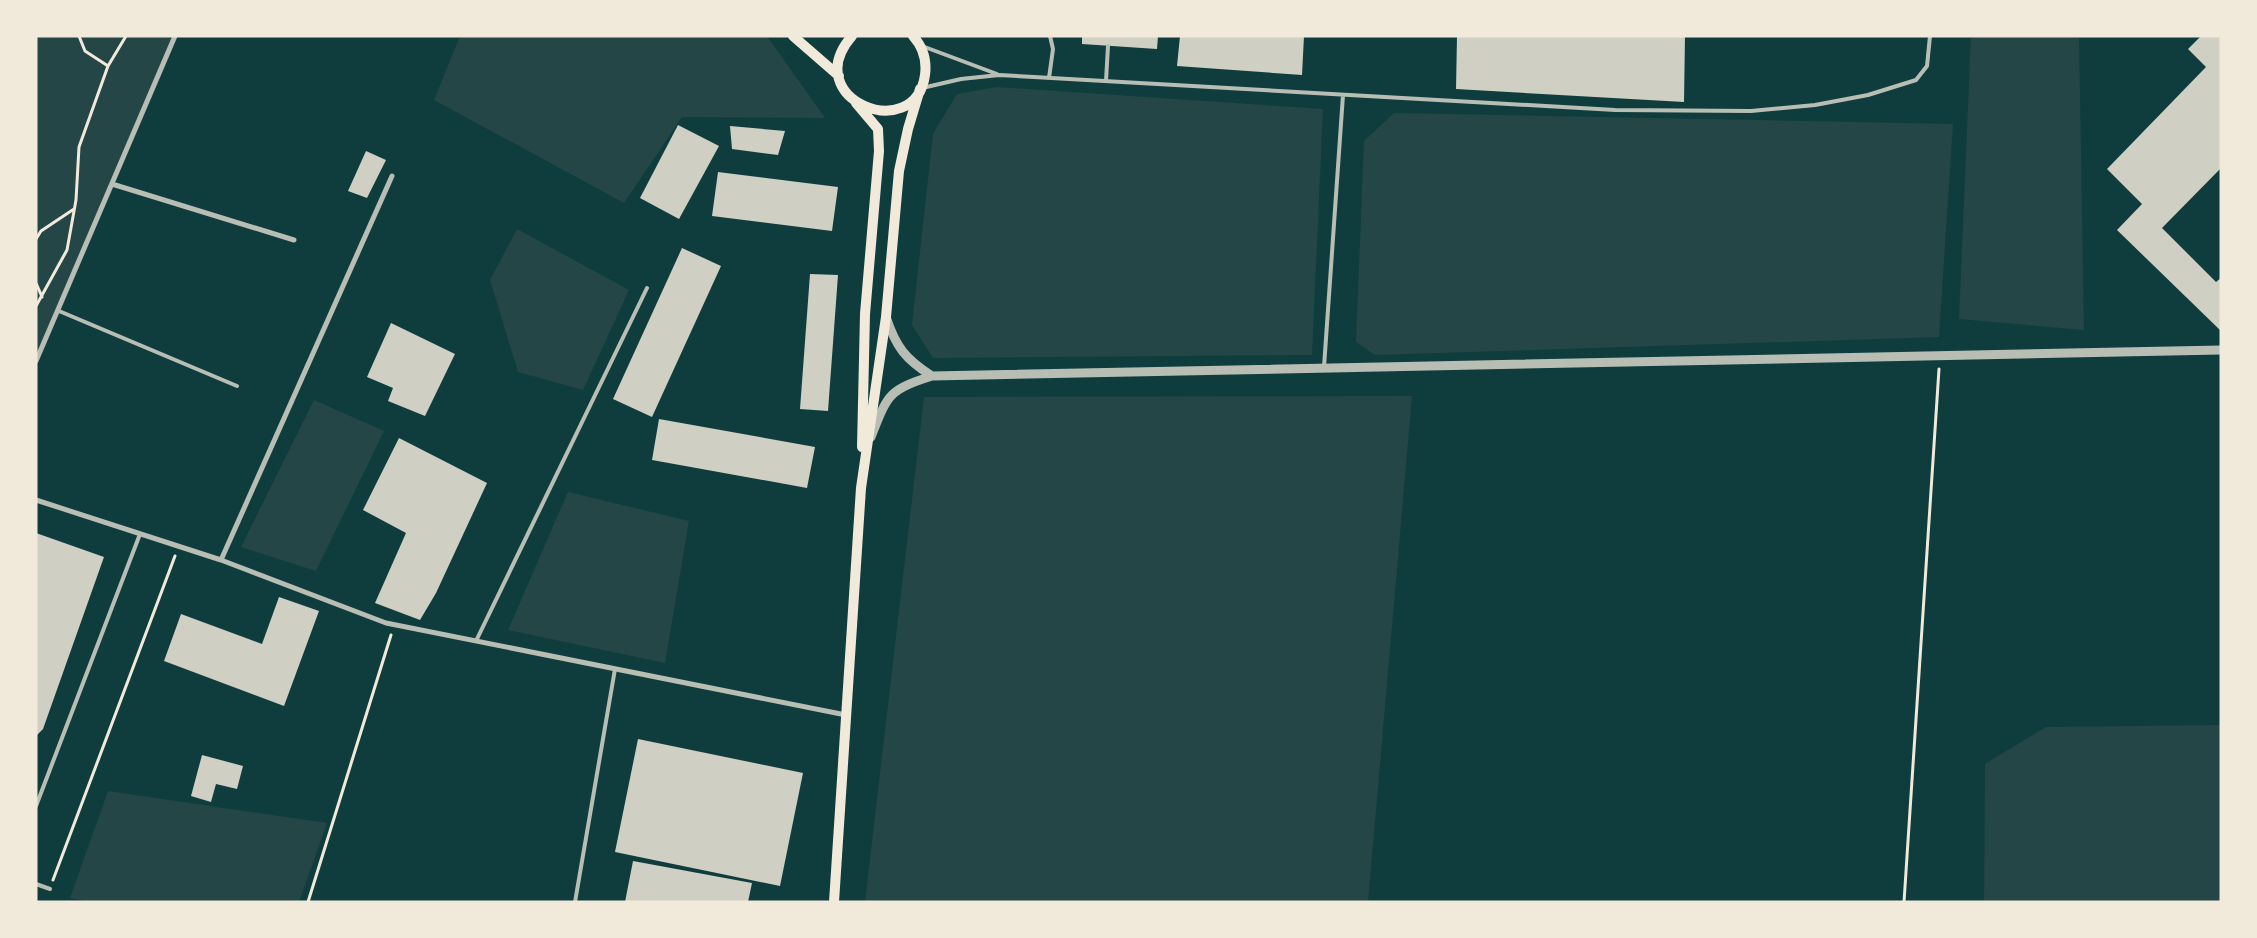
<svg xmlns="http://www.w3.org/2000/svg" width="2257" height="938" font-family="'Archivo Narrow',sans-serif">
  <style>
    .green { fill: #244646 }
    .building { fill: #cfcfc3 }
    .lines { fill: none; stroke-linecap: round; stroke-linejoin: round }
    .path { stroke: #f1e9da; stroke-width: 3 }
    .service { stroke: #b8beb3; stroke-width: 4 }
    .minor { stroke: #b8beb3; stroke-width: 5 }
    .tertiary { stroke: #b8beb3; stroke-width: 9 }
    .secondary { stroke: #f1e9da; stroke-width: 10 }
  </style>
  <rect width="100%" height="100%" fill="#0f3d3e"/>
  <path class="green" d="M36,36H175L36,356Z
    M460,36H767L825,118L682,117L624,203L434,100Z
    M1971,36H2079L2084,330L1959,319Z
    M997,87L1323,109L1312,355L933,358L912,325L933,134L957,94Z
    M1394,113L1953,124L1939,337L1375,355L1356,342L1364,141Z
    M517,229L629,290L583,390L518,372L490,280Z
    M1412,396L1368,902H865L924,397Z
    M314,400L384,431L316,571L241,547Z
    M568,492L689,521L665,663L508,630Z
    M2221,725V902H1984L1985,764L2046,727Z
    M108,791L327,823L299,902H90L70,898Z"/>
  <path class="building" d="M1082,36H1158L1157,49L1082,44Z
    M1180,36H1304L1302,75L1177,66Z
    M1457,36H1685L1684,102L1456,89Z
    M2201,36H2221V168L2162,228L2216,282L2221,278V331L2117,230L2142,204L2107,169L2206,67L2188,49Z
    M678,125L719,146L679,219L640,198Z
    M730,126L785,131L778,155L732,149Z
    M366,151L386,160L367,198L348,191Z
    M718,172L838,187L832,231L712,216Z
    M682,248L721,266L652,417L613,399Z
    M810,274L838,275L828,411L800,409Z
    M391,323L455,354L425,416L388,401L393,388L367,377Z
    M659,419L815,447L807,488L652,460Z
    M399,438L487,483L436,593L420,620L375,603L406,533L363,510Z
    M36,533L104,557L43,729L36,736Z
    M279,597L319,611L284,706L164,661L181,614L262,644Z
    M638,739L803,773L780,886L615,852Z
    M202,755L243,766L237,789L216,784L211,802L191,796Z
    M633,861L752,883L748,902H625Z"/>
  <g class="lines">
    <path class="path" d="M79,36L85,51L108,66
      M36,239L41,231L74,209
      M36,283L42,297
      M36,306L67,250L76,200L79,147L108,66L126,36
      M53,880L175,556
      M308,902L391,635
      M1904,902L1939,369"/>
    <path class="service" d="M922,46L997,74
      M1049,78L1053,49L1050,36
      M1106,81L1108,46
      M922,88L961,79L999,75L1615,110L1751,111L1815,105L1868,95L1916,80L1927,66L1930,36
      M59,311L237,386
      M1324,367L1343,95
      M476,641L647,288
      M36,806L140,534
      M36,884L50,889
      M575,902L615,669"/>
    <path class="minor" d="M112,184L294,240
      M36,361L175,36
      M36,500L221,560L386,623L846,715
      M221,560L392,176"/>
    <path class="tertiary" d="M886,317C896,347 905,359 932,376
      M871,437C888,394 888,390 932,376L2221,350"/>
    <path class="secondary" d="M793,36L839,76
      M852,36C797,99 915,146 925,75C927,60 923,47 913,36
      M856,103L878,129L879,151L865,314L862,447
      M834,902L861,488L886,317L899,171L908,129L920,89"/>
  </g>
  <rect width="2257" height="938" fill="none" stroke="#f1e9da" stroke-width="75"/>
</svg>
